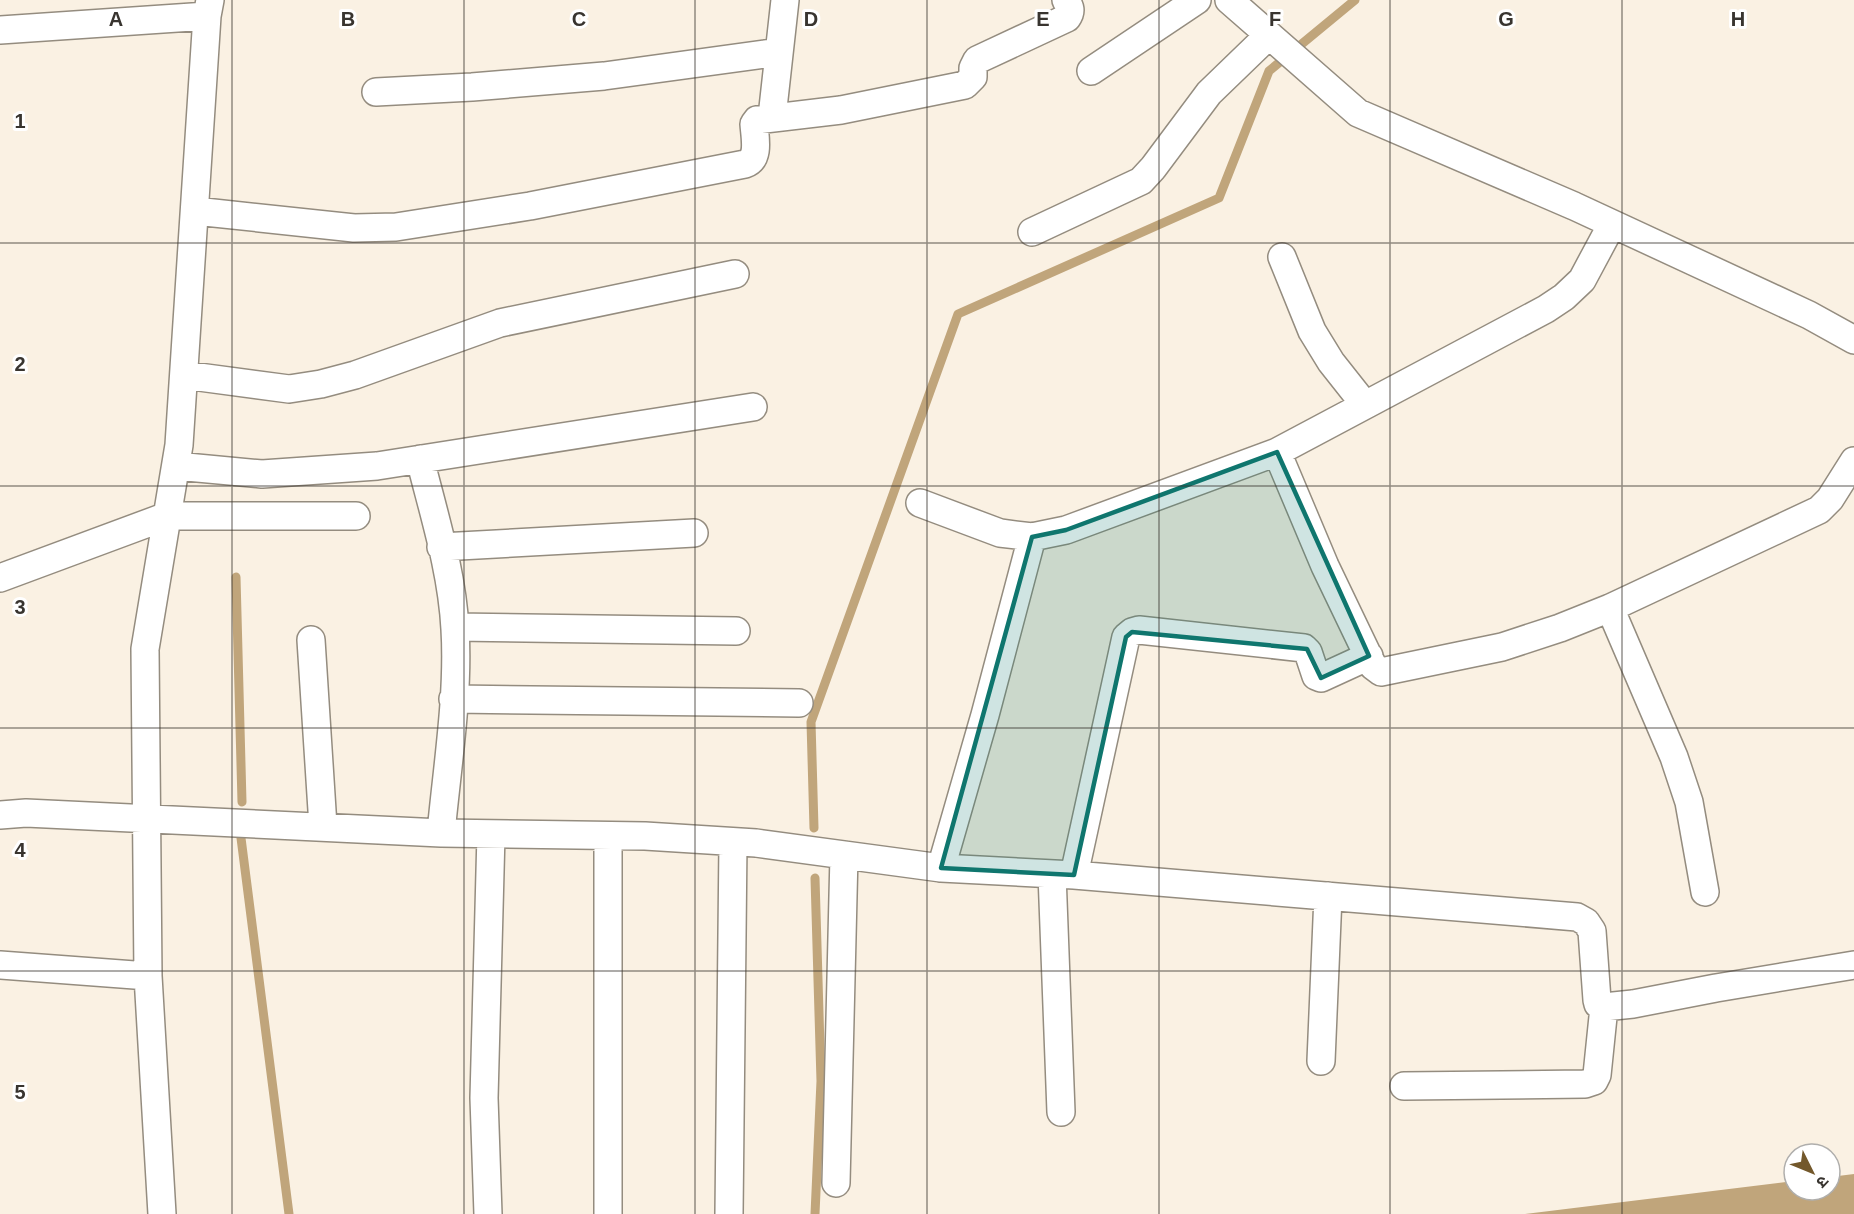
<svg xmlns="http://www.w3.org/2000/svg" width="1854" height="1214" font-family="Arial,'Noto Sans Devanagari',sans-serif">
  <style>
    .water { fill: #c0a57b }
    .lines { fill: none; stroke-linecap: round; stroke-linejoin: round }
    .stream { stroke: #c0a57b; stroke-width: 9 }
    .minor-casing { stroke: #948c7f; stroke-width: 30 }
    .minor { stroke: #fff; stroke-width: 27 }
    .marked { fill: #0f766e; fill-opacity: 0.2; stroke: #0f766e; stroke-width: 4.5; stroke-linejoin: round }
    .grid { fill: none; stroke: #38342f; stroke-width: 1.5; stroke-opacity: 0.55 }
    .grid-label { font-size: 20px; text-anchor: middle; font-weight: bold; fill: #38342f; stroke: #fff; stroke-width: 6; stroke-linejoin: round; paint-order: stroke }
  </style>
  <rect width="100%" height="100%" fill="#faf1e3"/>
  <path class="water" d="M1854,1174V1214H1525L1794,1181V1190H1830V1177Z"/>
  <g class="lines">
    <path class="stream" d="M236,577L242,802
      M814,828L811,722L958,314L1219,198L1269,71L1355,0
      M241,838L289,1214
      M815,1214L821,1081L815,878"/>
    <g class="minor-casing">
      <path id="minor" d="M1229,0L1358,113L1574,206L1809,315L1854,340
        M0,30L207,16
        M1091,71L1197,0
        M376,92L472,87L604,76L779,52
        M772,117L785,0
        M195,211L354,228L396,227L530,206L745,164C760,159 755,138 754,124L757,120L841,110L965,85L973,77V68L977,60L1067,18C1072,11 1070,7 1066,0
        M1032,232L1141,181L1153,168L1209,93L1269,35
        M1282,257L1312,331L1331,362L1365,405
        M184,375L289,389L321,384L355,375L500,323L735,274
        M1277,452L1325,566L1373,666L1381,672L1502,647L1560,628L1610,608L1819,510L1830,499L1854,461
        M420,459C434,515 452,571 455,629C459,694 447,768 441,833
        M176,466L262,474L377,466L753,407
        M920,503L1000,533L1032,537L1066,530L1277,452L1546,309L1564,297L1582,280L1612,224
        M441,547L694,533
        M0,578L167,516H356
        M1610,608L1674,757L1689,802L1705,892
        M455,627L736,631
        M311,640L323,826
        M453,699L799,703
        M0,815L26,813L441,833L645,836L756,843L941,868L1074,875L1577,917L1586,922L1592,931L1597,1000L1598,1004L1604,1007L1633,1004L1716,988L1854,965
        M608,836V1214
        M941,868L985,715L1032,537
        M1052,874L1061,1112
        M1074,875L1126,637L1132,632L1139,630L1304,648L1308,652L1316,676L1321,678L1369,656
        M0,965L148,976
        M1321,1061L1328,896
        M1404,1086L1585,1084L1594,1081L1597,1075L1604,1007
        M836,1183L844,855
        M162,1214L148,976L145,649L179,445L207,16L210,0
        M488,1214L484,1098L491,834
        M729,1214L733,842"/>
    </g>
    <use href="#minor" class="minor"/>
  </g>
  <path class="marked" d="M1277,452L1369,656L1321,678L1307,649L1132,632L1126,637L1074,875L941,868L1032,537L1066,530Z"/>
  <path class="grid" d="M232,0V1214M464,0V1214M695,0V1214M927,0V1214M1159,0V1214M1390,0V1214M1622,0V1214M0,243H1854M0,486H1854M0,728H1854M0,971H1854"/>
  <g class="grid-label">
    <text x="116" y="26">A</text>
    <text x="348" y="26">B</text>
    <text x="579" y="26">C</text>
    <text x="811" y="26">D</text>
    <text x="1043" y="26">E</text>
    <text x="1275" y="26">F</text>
    <text x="1506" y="26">G</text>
    <text x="1738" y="26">H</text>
    <text x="20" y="128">1</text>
    <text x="20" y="371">2</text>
    <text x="20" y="614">3</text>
    <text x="20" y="857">4</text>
    <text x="20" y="1099">5</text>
  </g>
  <g transform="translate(1812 1172) rotate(133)"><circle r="28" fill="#ffffff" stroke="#afaeac" stroke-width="1.5"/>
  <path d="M0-4.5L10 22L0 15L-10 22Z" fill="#73582b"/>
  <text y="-9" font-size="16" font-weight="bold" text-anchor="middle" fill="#38342f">उ</text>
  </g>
</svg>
